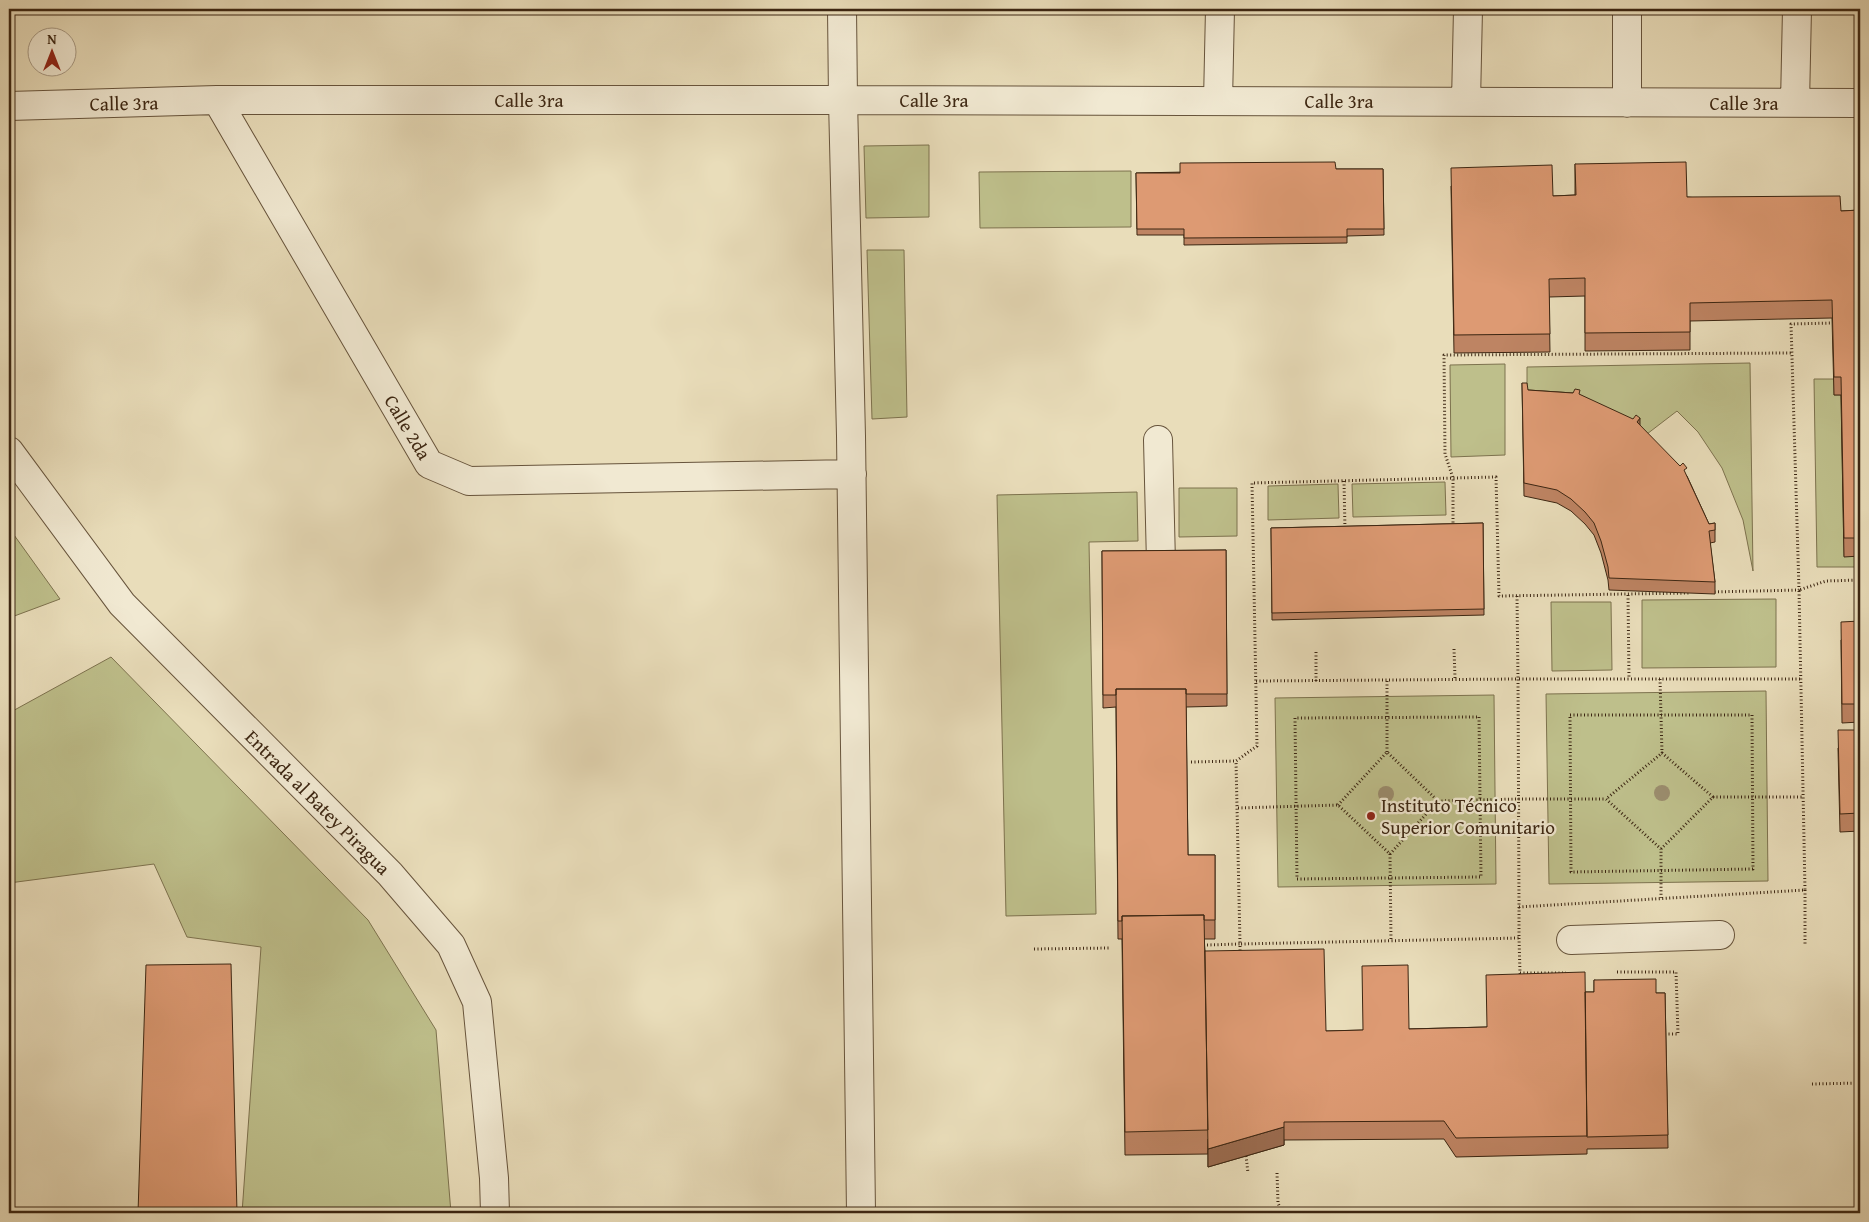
<svg xmlns="http://www.w3.org/2000/svg" width="1869" height="1222" font-family="'Gentium Book Plus',serif">
  <style>
    .green { fill: #bebf8b; stroke: #7d724e }
    .lines { fill: none; stroke-linecap: round; stroke-linejoin: round }
    .minor-casing { stroke: #67543c; stroke-width: 30 }
    .path { stroke: #3c2612; stroke-width: 3; stroke-dasharray: 1 2.5; stroke-linecap: butt }
    .minor { stroke: #f1e9d2; stroke-width: 28 }
    .tree { fill: #9b8d6e }
    .wall { fill: #be8463; stroke: #3c2612 }
    .shaded-wall { fill: #9b6c50; stroke: #3c2612 }
    .building { fill: #dd9a73; stroke: #3c2612 }
    .poi-dot { fill: #8f2418; stroke: #f1e9d2; stroke-width: 2 }
    .labels { text-anchor: middle; dominant-baseline: central; stroke-width: 4.5; stroke-linejoin: round; paint-order: stroke }
    .street-label { font-size: 19px; fill: #3c2612; stroke: #f1e9d2 }
    .poi-label { font-size: 19px; fill: #3c2612; stroke: #f1e9d2; text-anchor: start }
  </style>
  <rect width="100%" height="100%" fill="#e9ddba"/>
  <filter id="stains"><feTurbulence type="fractalNoise" baseFrequency=".004" numOctaves="4"/><feColorMatrix values="0 0 0 0 .2 0 0 0 0 .09 0 0 0 0 .02 0 0 0 .5 -.17"/></filter>
  <radialGradient id="worn" r=".72"><stop offset=".6" stop-color="#630" stop-opacity="0"/><stop offset="1" stop-color="#630" stop-opacity=".3"/></radialGradient>
  <path class="green" d="M929,145V217L866,218L864,146Z
    M1131,171V227L980,228L979,172Z
    M867,250H904L907,417L872,419Z
    M1750,363L1753,571L1743,520L1722,468L1698,432L1677,411L1647,434L1527,393V367Z
    M1505,364V455L1451,457L1450,365Z
    M1814,379H1834V395H1841L1844,556H1860V567H1817Z
    M1445,482L1446,515L1353,517L1352,484Z
    M1338,484L1339,518L1268,520V486Z
    M1179,488H1237V536L1179,537Z
    M1137,492L1138,541L1089,542L1096,914L1006,916L997,495Z
    M9,528L60,599L9,618Z
    M1776,599V667L1642,668V600Z
    M1551,602H1611L1612,670L1552,671Z
    M111,657L368,920L436,1030L451,1213H242L261,947L187,937L154,864L9,883V713Z
    M1766,691L1768,881L1549,884L1546,694Z
    M1494,695L1496,884L1278,887L1275,698Z"/>
  <g class="lines">
    <g class="minor-casing">
      <path id="minor" d="M842,9L843,100L851,436L861,1213
        M217,100L429,464L469,481L852,474
        M1218,101L1220,9
        M1466,102L1468,9
        M1627,103V9
        M1795,103L1797,9
        M9,106L217,100H843L1860,103
        M1158,440L1161,563
        M9,451L122,604L390,874L451,945L477,1002L494,1178L495,1213
        M1571,940L1720,935"/>
    </g>
    <path class="path" d="M1344,481L1345,530
      M1453,526V478L1445,454L1444,355L1791,353
      M1711,592L1799,590L1791,324L1832,323
      M1628,595L1629,679
      M1517,596L1518,679H1800
      M1454,649L1455,678
      M1316,652V681
      M1660,679L1662,753
      M1256,681L1518,679L1519,907L1805,890L1799,590L1826,581L1860,580
      M1570,715H1752L1753,869L1571,872Z
      M1479,717L1481,877L1297,879L1295,718Z
      M1387,752V679
      M1191,762L1236,761
      M1713,797H1803
      M1438,801L1519,799H1606
      M1238,808L1338,805L1390,854L1438,801L1387,752L1338,805
      M1661,849L1713,797L1662,753L1606,799L1661,849V898
      M1390,854L1391,941
      M1805,890V945
      M1519,907V938L1240,944L1236,761L1257,746L1252,483L1496,477L1499,596L1690,593
      M1519,938L1520,973H1566
      M1207,945L1240,944V953
      M1034,949L1110,948
      M1617,972H1676L1678,1034H1666
      M1812,1084L1860,1083
      M1246,1156L1248,1173
      M1277,1173L1278,1203L1282,1213"/>
    <use href="#minor" class="minor"/>
  </g>
  <g class="tree">
    <circle cx="1662" cy="793" r="8"/>
    <circle cx="1386" cy="794" r="8"/>
  </g>
  <path class="wall" d="M1575,164L1687,197L1841,211L1860,210V556L1844,557L1841,395H1834L1832,318L1690,321V350L1585,351V296L1549,297L1550,352L1454,353L1451,186L1553,196L1575,195Z
    M1336,169H1383L1384,235L1347,236V243L1184,245V235H1137L1136,173Z
    M1522,383L1528,390L1573,393L1580,395L1640,426L1687,476L1709,524L1715,523V542L1710,543L1715,582V594L1609,590L1608,580L1601,553L1594,535L1585,524L1571,511L1557,503L1524,496Z
    M1483,523L1484,615L1272,620L1271,528Z
    M1226,550L1227,706L1186,707L1188,855H1215V939H1204L1205,951L1326,1031L1487,1027L1585,992H1594V980L1656,993H1665L1668,1148L1587,1149V1154L1456,1157L1444,1139L1284,1140V1145L1208,1167V1139V1154L1125,1155L1122,939H1118L1116,707L1103,708L1102,551Z
    M1860,621V722L1842,723L1841,640Z
    M1860,730V831L1840,832L1838,748Z"/>
  <path class="shaded-wall" d="M1640,418V430L1637,422Z
    M1284,1127V1145L1208,1167V1149Z"/>
  <path class="building" d="M1335,162L1336,169H1383L1384,229H1347V237L1184,238V229H1137L1136,173H1180V163Z
    M1686,162L1687,197L1840,196L1841,211L1860,210V538H1844L1841,377H1834L1832,300L1690,303V332L1585,333V278L1549,279L1550,334L1454,335L1451,168L1552,165L1553,196L1576,195L1575,164Z
    M1522,383H1527L1528,390L1573,393L1575,389L1580,390L1579,394L1633,419L1636,415L1640,418L1637,422L1680,466L1683,463L1687,468L1684,470L1709,524L1715,523V530L1709,531L1715,582L1609,578L1608,567L1601,541L1594,523L1585,512L1571,499L1557,490L1524,483Z
    M1483,523L1484,609L1272,613L1271,528Z
    M1226,550L1227,694H1186V689H1116V695H1103L1102,551Z
    M1860,621V704H1842L1841,622Z
    M1116,689H1186L1188,855H1215V920H1204V915L1122,916V921H1118Z
    M1838,730H1860V813L1840,814Z
    M1204,915L1208,1130L1125,1132L1122,916Z
    M1324,949L1326,1031L1363,1030L1362,966L1408,965L1409,1029L1487,1027L1486,975L1585,972L1587,1136L1456,1138L1444,1121L1284,1122V1127L1208,1149L1205,951Z
    M231,964L237,1213H138L146,965Z
    M1656,979V993H1665L1668,1135L1587,1137L1585,992H1594V980Z"/>
  <circle class="poi-dot" cx="1371" cy="816" r="5"/>
  <g class="labels">
    <g class="street-label">
      <text x="529" y="100">Calle 3ra</text>
      <text x="934" y="100">Calle 3ra</text>
      <text x="1339" y="101">Calle 3ra</text>
      <text transform="translate(124 103) rotate(-1)">Calle 3ra</text>
      <text x="1744" y="103">Calle 3ra</text>
      <text transform="translate(408 427) rotate(59)">Calle 2da</text>
      <text transform="translate(318 802) rotate(45)">Entrada al Batey Piragua</text>
    </g>
    <g class="poi-label">
      <text x="1381" y="805">Instituto Técnico<tspan x="1381" dy="22">Superior Comunitario</tspan></text>
    </g>
  </g>
  <rect width="1869" height="1222" fill="none" stroke="#e9ddba" stroke-width="30"/>
  <rect x="10" y="10" width="1849" height="1202" fill="none" stroke="#3c2612" stroke-width="2.5"/>
  <rect x="15" y="15" width="1839" height="1192" fill="none" stroke="#3c2612"/>
  <g transform="translate(52 52)"><circle r="24" fill="#f1e9d2" stroke="#a99b85"/>
  <path d="M0-4L9 19L0 12L-9 19Z" fill="#8f2418"/>
  <text y="-8" font-size="14" font-weight="bold" text-anchor="middle" fill="#3c2612">N</text>
  </g>
  <rect width="100%" height="100%" filter="url(#stains)"/>
  <rect width="100%" height="100%" fill="url(#worn)"/>
</svg>
